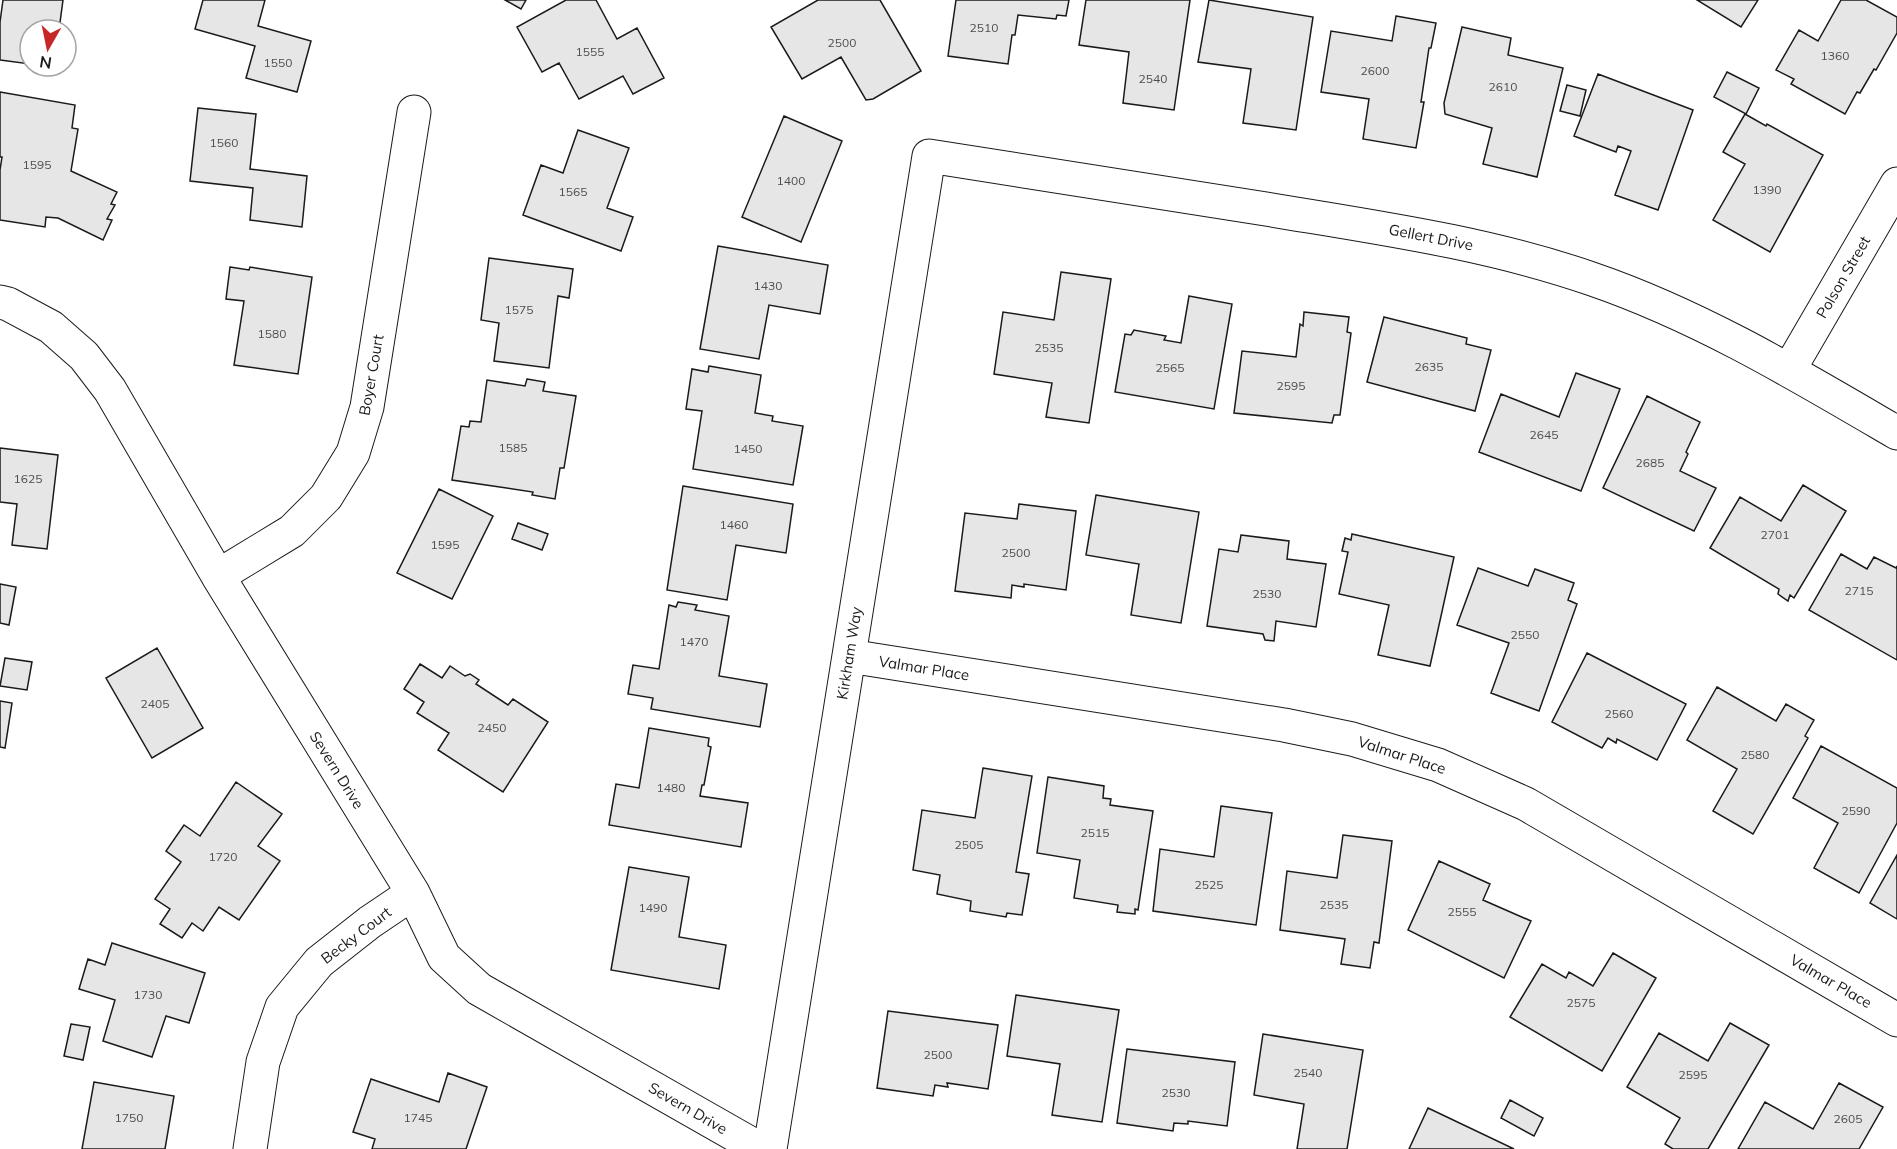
<svg xmlns="http://www.w3.org/2000/svg" width="1897" height="1149" font-family="Mulish,sans-serif">
  <style>
    .building { fill: #e6e6e6; stroke: #1a1a1a; stroke-width: 1.5 }
    .lines { fill: none; stroke-linecap: round; stroke-linejoin: round }
    .street-casing { stroke: #1a1a1a; stroke-width: 35 }
    .street { stroke: #fff; stroke-width: 33 }
    .labels { text-anchor: middle; dominant-baseline: central; stroke-width: 4.5; stroke-linejoin: round; paint-order: stroke }
    .number-label { font-size: 12px; fill: #4d4d4d }
    .street-label { font-size: 15px; fill: #1a1a1a; stroke: #fff }
  </style>
  <rect width="100%" height="100%" fill="#fff"/>
  <path class="building" d="M3,0H63L59,30H30V64L0,60V22Z
    M203,0H265L258,26L311,41L297,92L246,78L255,46L195,29Z
    M505,0H526L521,9Z
    M566,0H596L617,39L637,28L664,78L633,94L623,76L579,99L559,63L542,72L517,27Z
    M818,0H880L921,71L873,99L866,100L841,57L802,79L771,27Z
    M956,0H1069L1066,16L1057,15L1056,19L1018,15L1015,35H1012L1008,64L948,56Z
    M1086,0H1190L1174,110L1123,103L1129,52L1079,45Z
    M1209,0L1313,17L1296,130L1243,123L1251,69L1198,62Z
    M1697,0H1758L1741,27Z
    M1841,0H1866L1897,17V33L1876,70L1874,69L1860,93L1857,92L1845,114L1791,84L1794,79L1776,70L1799,30L1818,41Z
    M1396,16L1436,23L1431,48H1429L1421,102H1424L1416,148L1363,139L1369,99L1321,92L1331,31L1392,41Z
    M1462,27L1511,38L1508,55L1563,68L1537,177L1483,164L1492,128L1445,114L1444,103Z
    M1727,72L1759,88L1746,114L1714,97Z
    M1598,74L1693,110L1658,210L1615,195L1631,151L1618,146L1616,152L1574,136Z
    M1567,85L1586,90L1580,116L1560,111Z
    M0,92L75,105L72,128L78,129L71,171L117,192L111,204L115,205L107,219L112,220L103,240L58,218L46,217L45,227L0,220V170L2,157H0Z
    M198,108L256,114L250,169L307,176L302,227L250,220L253,188L190,181Z
    M1745,114L1766,126L1767,124L1823,155L1770,252L1713,220L1745,164L1723,152Z
    M784,116L842,141L801,242L742,217Z
    M578,130L629,148L607,208L633,217L621,251L523,215L541,165L563,173Z
    M718,246L828,265L820,314L769,305L759,359L700,349Z
    M489,258L573,269L569,298L558,296L549,368L494,361L499,323L481,320Z
    M230,267L249,270L250,267L312,277L298,374L234,365L244,301L226,299Z
    M1061,272L1111,279L1089,423L1046,417L1052,383L994,374L1003,312L1054,320Z
    M1189,296L1232,304L1214,409L1115,392L1125,334L1131,335L1134,330L1166,336L1164,340L1181,343Z
    M1304,312L1349,317L1347,332L1351,333L1340,415H1334L1332,423L1234,413L1242,351L1296,357L1300,324L1303,326Z
    M1384,317L1467,338L1466,344L1491,350L1475,411L1367,382Z
    M709,366L761,375L755,413L773,416L772,421L803,426L793,485L693,469L702,411L686,409L692,369L708,372Z
    M1576,373L1620,389L1581,491L1479,452L1501,394L1559,417Z
    M527,379L545,382L543,391L576,396L564,468H560L555,499L532,495L533,492L452,480L461,426L469,427L470,421L481,422L487,380L525,386Z
    M1647,396L1700,422L1686,452L1688,454L1680,471L1716,488L1694,531L1603,488Z
    M0,448L58,455L47,549L12,545L17,504L0,502Z
    M1803,485L1846,511L1794,598L1790,595L1788,601L1778,594L1779,589L1710,548L1740,497L1781,521Z
    M683,486L793,504L786,553L736,545L727,600L667,590Z
    M439,489L493,516L452,599L397,573Z
    M1096,495L1199,512L1181,623L1131,615L1139,564L1086,555Z
    M1019,504L1076,511L1066,590L1024,584V587L1012,585L1011,598L955,591L965,513L1017,519Z
    M518,523L548,534L542,550L512,539Z
    M1352,534L1454,557L1430,666L1378,655L1389,605L1339,594L1348,552L1342,551L1345,538L1351,540Z
    M1241,535L1289,541L1287,559L1326,564L1316,627L1276,621L1274,641L1265,640L1263,634L1207,626L1219,549L1238,552Z
    M1841,554L1867,569L1874,557L1896,568L1897,566V660L1809,610Z
    M1478,568L1528,586L1535,569L1574,583L1568,600L1577,604L1539,711L1491,693L1509,643L1457,625Z
    M0,584L16,587L9,625L0,623Z
    M678,602L697,605L695,610L729,616L719,676L767,684L760,727L651,709L653,698L628,694L633,665L659,669L669,605L676,607Z
    M157,648L203,728L152,758L106,678Z
    M1587,653L1686,704L1657,760L1617,739L1616,743L1608,738L1602,748L1552,722Z
    M5,658L32,662L27,690L0,686Z
    M420,664L442,678L450,666L465,676L470,674L479,680L476,684L508,705L513,699L548,722L503,792L438,750L449,733L417,713L424,702L404,689Z
    M1717,687L1776,721L1786,704L1814,720L1805,736L1808,738L1753,834L1713,811L1737,769L1687,740Z
    M0,701L12,703L5,748L0,747Z
    M649,728L709,738L708,746L711,747L704,785H702L700,796L748,803L741,847L609,825L616,784L639,788Z
    M1821,746L1897,788V823L1859,893L1814,868L1838,823L1793,798Z
    M983,768L1032,776L1016,872L1029,874L1022,915L1007,913L1006,917L970,911L971,901L937,894L940,875L913,870L922,810L975,818Z
    M1048,777L1104,786L1103,798L1111,799L1110,805L1153,811L1138,910L1135,909V914L1117,912L1118,905L1074,898L1080,860L1037,853Z
    M236,782L282,814L258,846L280,861L239,920L219,907L203,931L192,923L182,938L160,924L170,909L155,899L181,862L166,851L184,825L200,836Z
    M1221,806L1272,813L1256,925L1153,911L1160,849L1214,857Z
    M1343,835L1392,841L1379,943L1374,942L1370,968L1341,964L1345,939L1280,930L1287,871L1337,878Z
    M1897,855V919L1870,903Z
    M1439,861L1490,884L1483,900L1531,921L1504,978L1408,930Z
    M629,867L689,877L679,937L726,945L719,989L611,970Z
    M112,943L205,973L189,1023L166,1016L152,1057L103,1041L115,1000L79,989L88,959L105,965Z
    M1613,953L1656,978L1602,1071L1510,1017L1542,964L1566,978L1569,972L1593,986Z
    M1016,995L1119,1010L1102,1122L1052,1115L1060,1064L1007,1056Z
    M888,1011L998,1025L988,1089L947,1083L948,1087L935,1085L933,1096L877,1088Z
    M1730,1023L1769,1045L1708,1149H1673L1665,1144L1680,1118L1627,1087L1659,1033L1708,1061Z
    M71,1024L90,1027L83,1060L64,1056Z
    M1263,1034L1363,1050L1347,1149H1297L1304,1104L1254,1095Z
    M1127,1049L1235,1062L1227,1126L1188,1121V1124L1174,1123L1173,1131L1117,1123Z
    M448,1073L487,1087L466,1149H372L375,1139L353,1132L371,1079L439,1102Z
    M94,1082L174,1096L165,1149H82Z
    M1839,1083L1883,1107L1859,1149H1738L1765,1102L1813,1129Z
    M1510,1100L1543,1118L1534,1136L1501,1118Z
    M1428,1108L1514,1149H1409Z"/>
  <g class="lines">
    <g class="street-casing">
      <path id="street" d="M0,302L8,304L51,327L84,356L110,390L218,576L413,893L444,957L479,989L760,1149
        M1789,370L1897,184
        M218,576L292,531L326,497L353,453L367,407L414,112
        M849,656L1284,725L1352,739L1438,765L1526,804L1897,1020
        M250,1149L263,1062L282,1007L319,962L370,922L413,893
        M770,1149L929,156C1043,174 1157,192 1272,210C1380,228 1488,243 1592,279C1700,316 1798,375 1897,433"/>
    </g>
    <use href="#street" class="street"/>
  </g>
  <g class="labels">
    <g class="number-label">
      <text x="984" y="27">2510</text>
      <text x="842" y="42">2500</text>
      <text x="590" y="51">1555</text>
      <text x="1835" y="55">1360</text>
      <text x="278" y="62">1550</text>
      <text x="1375" y="70">2600</text>
      <text x="1153" y="78">2540</text>
      <text x="1503" y="86">2610</text>
      <text x="224" y="142">1560</text>
      <text x="37" y="164">1595</text>
      <text x="791" y="180">1400</text>
      <text x="1767" y="189">1390</text>
      <text x="573" y="191">1565</text>
      <text x="768" y="285">1430</text>
      <text x="519" y="309">1575</text>
      <text x="272" y="333">1580</text>
      <text x="1049" y="347">2535</text>
      <text x="1429" y="366">2635</text>
      <text x="1170" y="367">2565</text>
      <text x="1291" y="385">2595</text>
      <text x="1544" y="434">2645</text>
      <text x="513" y="447">1585</text>
      <text x="748" y="448">1450</text>
      <text x="1650" y="462">2685</text>
      <text x="28" y="478">1625</text>
      <text x="734" y="524">1460</text>
      <text x="1775" y="534">2701</text>
      <text x="445" y="544">1595</text>
      <text x="1016" y="552">2500</text>
      <text x="1859" y="590">2715</text>
      <text x="1267" y="593">2530</text>
      <text x="1525" y="634">2550</text>
      <text x="694" y="641">1470</text>
      <text x="155" y="703">2405</text>
      <text x="1619" y="713">2560</text>
      <text x="492" y="727">2450</text>
      <text x="1755" y="754">2580</text>
      <text x="671" y="787">1480</text>
      <text x="1856" y="810">2590</text>
      <text x="1095" y="832">2515</text>
      <text x="969" y="844">2505</text>
      <text x="223" y="856">1720</text>
      <text x="1209" y="884">2525</text>
      <text x="1334" y="904">2535</text>
      <text x="653" y="907">1490</text>
      <text x="1462" y="911">2555</text>
      <text x="148" y="994">1730</text>
      <text x="1581" y="1002">2575</text>
      <text x="938" y="1054">2500</text>
      <text x="1308" y="1072">2540</text>
      <text x="1693" y="1074">2595</text>
      <text x="1176" y="1092">2530</text>
      <text x="129" y="1117">1750</text>
      <text x="418" y="1117">1745</text>
      <text x="1848" y="1118">2605</text>
    </g>
    <g class="street-label">
      <text transform="translate(1431 237) rotate(11)">Gellert Drive</text>
      <text transform="translate(1843 277) rotate(-60)">Polson Street</text>
      <text transform="translate(371 375) rotate(-80)">Boyer Court</text>
      <text transform="translate(849 653) rotate(-81)">Kirkham Way</text>
      <text transform="translate(924 668) rotate(9)">Valmar Place</text>
      <text transform="translate(1402 755) rotate(18)">Valmar Place</text>
      <text transform="translate(337 770) rotate(58)">Severn Drive</text>
      <text transform="translate(356 935) rotate(-37)">Becky Court</text>
      <text transform="translate(1831 981) rotate(30)">Valmar Place</text>
      <text transform="translate(688 1108) rotate(30)">Severn Drive</text>
    </g>
  </g>
  <g transform="translate(48 48) rotate(189)"><circle r="28" fill="#ffffff" stroke="#a3a3a3" stroke-width="1.5"/>
  <path d="M0-4.5L10 22L0 15L-10 22Z" fill="#c62828"/>
  <text y="-9" font-size="16" font-weight="bold" text-anchor="middle" fill="#1a1a1a">N</text>
  </g>
</svg>
